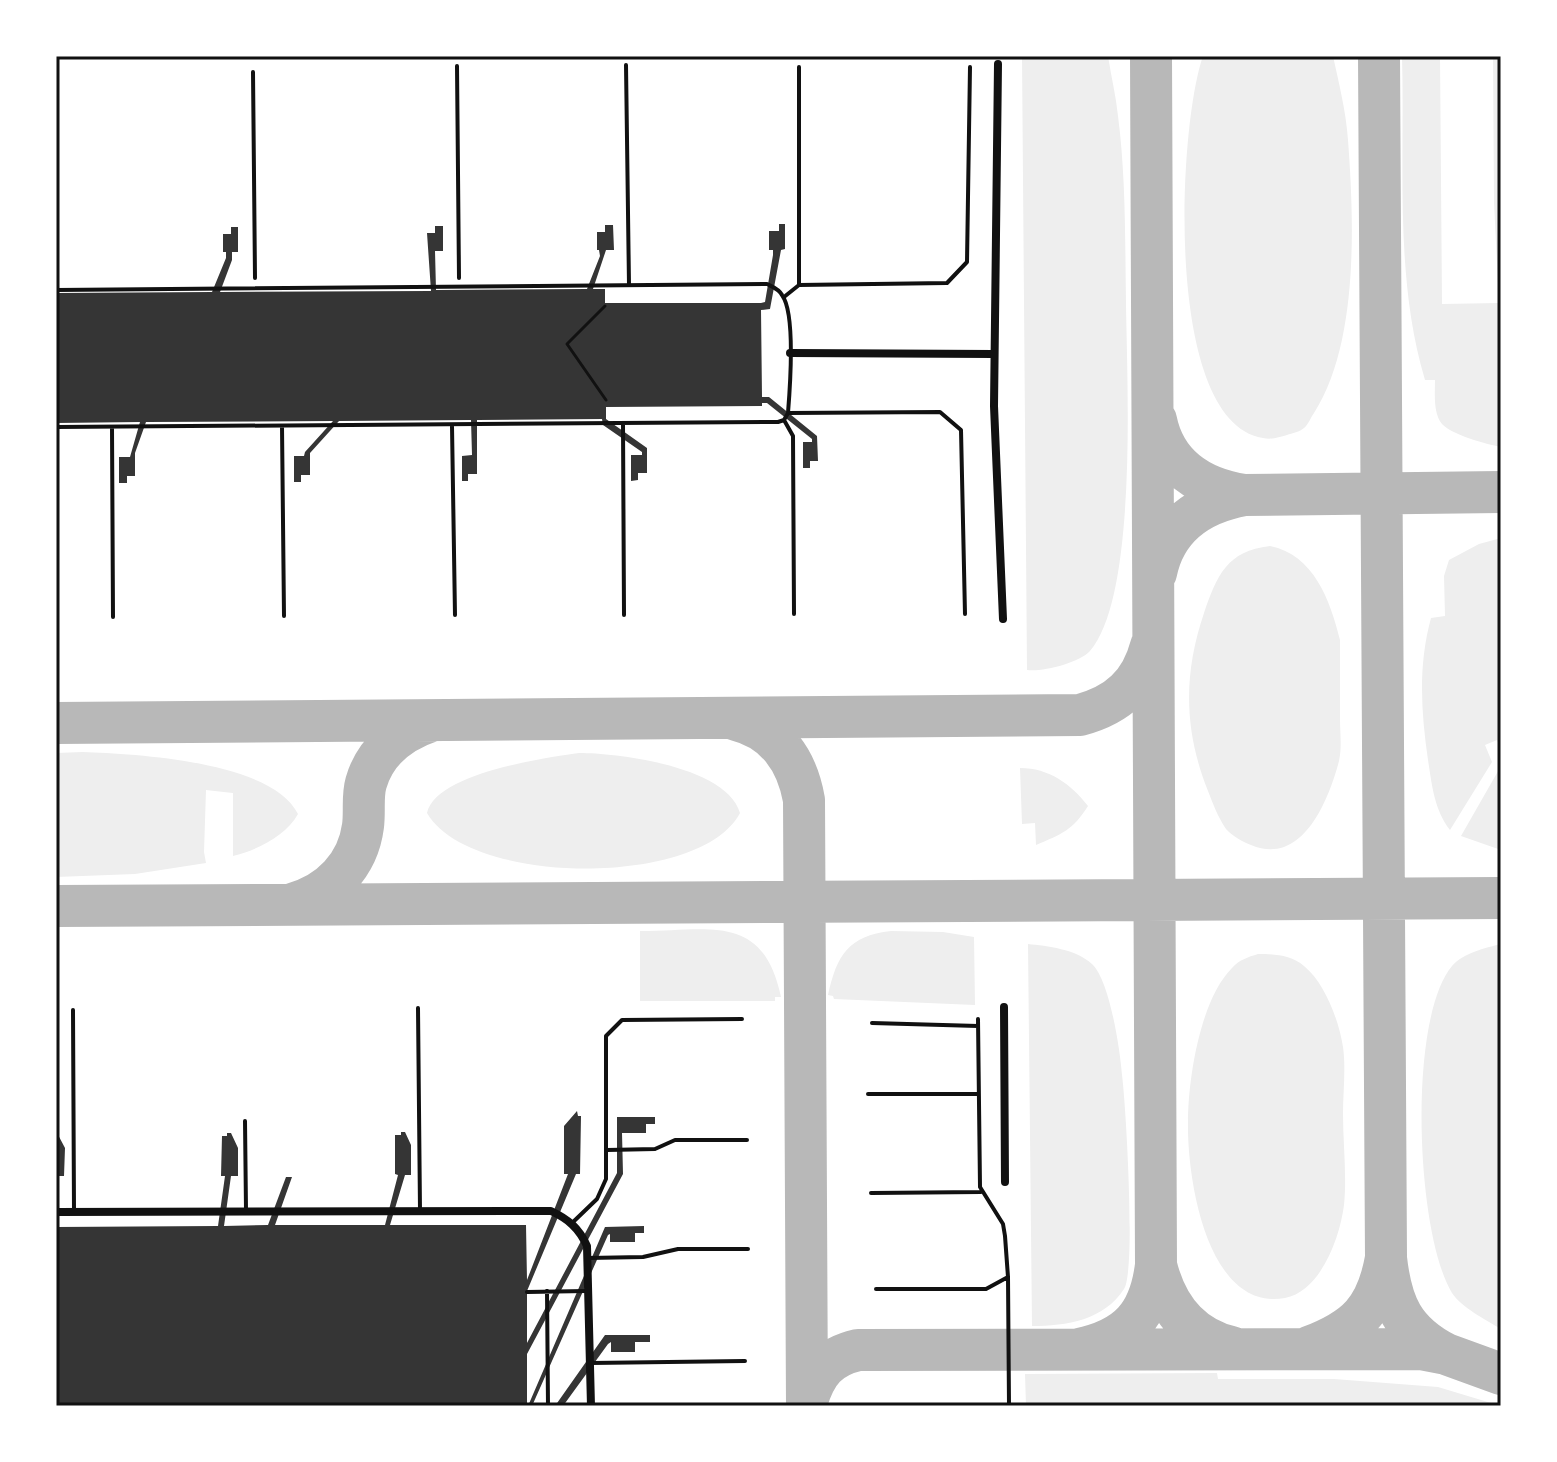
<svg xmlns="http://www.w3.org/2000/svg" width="1557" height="1462" font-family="'PT Sans',sans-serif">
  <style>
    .green { fill: #eee }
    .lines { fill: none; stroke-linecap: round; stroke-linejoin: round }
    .taxiway { stroke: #b8b8b8; stroke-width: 42 }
    .building { fill: #353535 }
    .path { stroke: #111; stroke-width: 3 }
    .service { stroke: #111; stroke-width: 4 }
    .minor { stroke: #111; stroke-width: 8 }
    .neatline { fill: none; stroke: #111; stroke-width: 3 }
  </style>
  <rect width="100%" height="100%" fill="#fff"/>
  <path class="green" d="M1022,56H1108C1111,76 1116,96 1118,116C1126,178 1125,241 1126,304C1127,380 1138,595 1090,651C1079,663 1043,672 1027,670Z
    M1203,56H1333C1339,84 1346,111 1348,140C1354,220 1359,343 1314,413C1311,417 1308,425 1304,428C1300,432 1292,433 1287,435C1279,437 1272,440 1263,438C1163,422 1178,127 1203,56Z
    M1402,56H1440L1442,304L1499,303L1494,203L1493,56H1501V447C1486,444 1452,435 1442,424C1433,413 1435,394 1435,380H1425C1394,276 1405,163 1402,56Z
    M1501,538V750L1497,740L1485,745L1492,762L1450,830C1434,809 1432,785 1428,760C1421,711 1418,666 1431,618L1445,616L1444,576L1449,560L1479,544Z
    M1270,546C1314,555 1330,600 1340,640C1340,666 1340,692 1340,719C1340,732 1342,748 1339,761C1329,799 1303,867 1251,845C1243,842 1232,836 1226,829C1218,817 1213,804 1208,791C1184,731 1183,675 1204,613C1217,575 1227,551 1270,546Z
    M83,752C136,754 272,761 298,814C286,836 257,850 233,856V793L206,790L204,852L206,863L135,874L56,877V753Z
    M579,753C620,753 727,767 740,813C701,888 469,886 427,813C436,773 544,758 579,753Z
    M1501,766V850L1461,836Z
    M1020,768C1049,768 1071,784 1088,806C1073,830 1062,834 1036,845L1035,823L1022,824Z
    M640,931C710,931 763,912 781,997H775V1001H640Z
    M891,931L943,932L974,937L975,1005L834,999L833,996L828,995C837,955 848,936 891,931Z
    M1028,944C1047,946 1076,949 1092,964C1110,981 1120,1050 1122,1075C1126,1105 1136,1271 1124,1289C1104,1320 1067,1326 1032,1326Z
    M1501,944V1329C1486,1320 1461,1307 1452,1293C1416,1234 1407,1020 1452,966C1463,953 1485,948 1501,944Z
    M1258,954C1274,954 1291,955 1304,966C1325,983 1339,1021 1343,1047C1346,1068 1343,1093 1343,1114C1343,1144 1347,1176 1344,1205C1340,1237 1321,1291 1285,1298C1207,1312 1187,1178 1188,1123C1188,1079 1200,1000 1232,968C1239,960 1248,957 1258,954Z
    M1217,1373L1218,1379H1334L1438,1387L1501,1406H1026L1025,1374Z"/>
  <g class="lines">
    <path class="taxiway" d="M1379,56L1386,1258C1391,1304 1403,1332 1446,1354
      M1156,420C1165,465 1200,488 1244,495L1501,492
      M1156,573C1165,527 1200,503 1244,495
      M736,720C776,730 797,760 804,800L807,1406
      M56,723L1080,715C1118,705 1141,684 1151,646
      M292,904C330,894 358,865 363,826C365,811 362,797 366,783C375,751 401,731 431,721
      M56,906L1501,898
      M1156,1265C1166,1306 1189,1337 1231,1347
      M1309,1347C1357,1329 1377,1309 1386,1258
      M1079,1349C1128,1339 1150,1315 1156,1265L1151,56
      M807,1401C816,1372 828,1357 858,1350L1420,1349L1446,1354L1501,1374"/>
  </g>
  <path class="building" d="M779,224H785V249L781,250L770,309L761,310L762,397H769L817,436L818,461H810V468H803V442H812V439L767,403H762V406L606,407V419L647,448V473H638V480L631,481V455H642V452L603,425L602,419L477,420V474H468V481H462V456L472,455L471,420L339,421L310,453V475H301V482H294V456H304L305,452L333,421L146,422L135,453V476H127V483H119V457H130L140,422L56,423V293L212,292L226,258V252H223V234H231V227H238V252H232V260L220,292L431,291L427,233H435V226H443V251H435L436,290L587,289L600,256L599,250H597V232H605V225H613L614,250H606L593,289H605V303H761L765,302L773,255V250H769V231H779Z
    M577,1111L578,1116H581L580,1174H576L527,1291V1343L617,1173V1117H655V1124H646V1133H622L623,1174L527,1354V1406H56V1227L218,1226L225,1176H221L222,1136H227V1133H231L238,1148V1176H231L224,1226L268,1225L286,1177H292L275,1225H385L398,1175L395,1174V1135H401V1132H405L411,1145V1175H405L390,1225H526L527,1280L568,1174H564V1126Z
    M56,1131L65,1148L64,1176H56Z
    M644,1226V1233H635V1242H610V1234L608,1235L532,1406H528L605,1227Z
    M605,1335H650V1342H635V1352H611V1342L608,1344L563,1406H555Z"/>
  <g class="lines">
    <path class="path" d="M605,306L567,344L606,400"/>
    <path class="service" d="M626,65L629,285
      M457,66L459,278
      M799,67V285
      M253,72L255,278
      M56,290L767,284C773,287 779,289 782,295C796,314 790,388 788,413L784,420L778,422L56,427
      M784,297L799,285L947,283L967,262L970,67
      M788,413L940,412L961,430L965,614
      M784,420L793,436L794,614
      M623,424L624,615
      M282,426L284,616
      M452,426L455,615
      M112,427L113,617
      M418,1008L420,1210
      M73,1010L74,1211
      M978,1019L980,1187L1003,1224L1005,1236L1008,1277L1009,1406
      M872,1023L978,1026
      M868,1094H978
      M245,1121L246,1210
      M607,1150L655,1149L675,1140H747
      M871,1193L981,1192
      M572,1223L597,1199L606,1179V1036L622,1020L742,1019
      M588,1258L643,1257L678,1249H748
      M876,1289H986L1008,1277
      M547,1291L548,1406
      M527,1292L586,1291
      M591,1363L745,1361"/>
    <path class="minor" d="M998,64L994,406L1003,619
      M790,353L994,354
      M1004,1007L1005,1182
      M56,1212L551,1211C568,1219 579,1228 587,1246L591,1406"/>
  </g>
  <rect width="1557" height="1462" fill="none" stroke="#ffffff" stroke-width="116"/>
  <rect x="58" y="58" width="1441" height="1346" class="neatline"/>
</svg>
